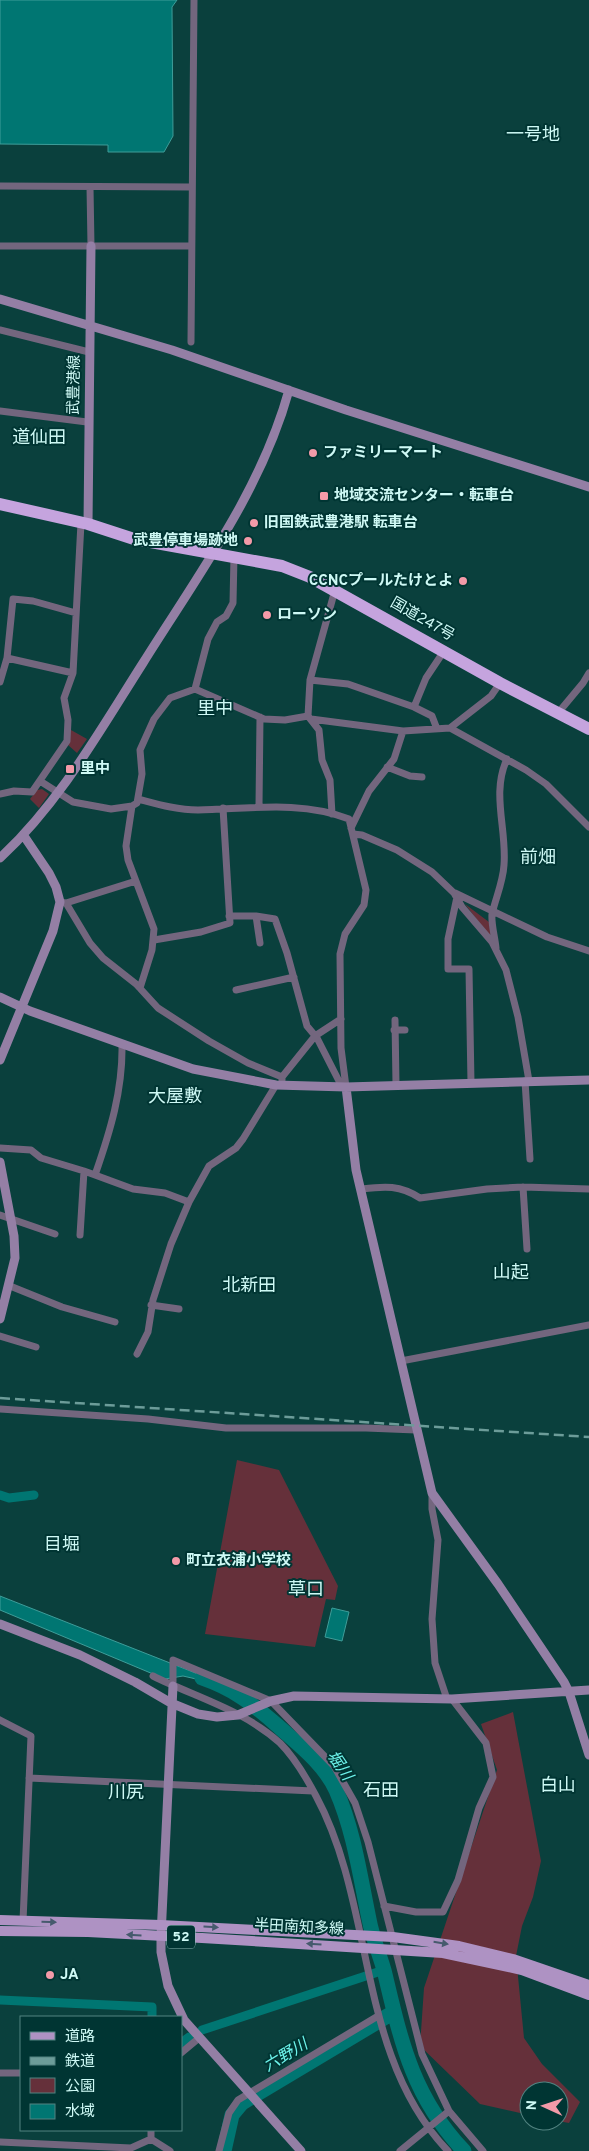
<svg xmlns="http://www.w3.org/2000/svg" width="589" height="2151" font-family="Overpass,'Noto Sans JP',sans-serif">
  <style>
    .green { fill: #65303a }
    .water { fill: #007672; stroke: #3e9d99 }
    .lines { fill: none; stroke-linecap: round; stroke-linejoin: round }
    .canal { stroke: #007672; stroke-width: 9 }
    .river { stroke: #007672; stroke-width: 15 }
    .street { stroke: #73667e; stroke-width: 7 }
    .secondary { stroke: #947fa5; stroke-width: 9 }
    .primary { stroke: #ae92c3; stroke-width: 10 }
    .highway { stroke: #c5a4de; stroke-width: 12 }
    .rail { stroke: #6c9c99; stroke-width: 2.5; stroke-dasharray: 10 5; stroke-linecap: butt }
    .oneway { fill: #465a6d }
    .poi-dot { fill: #f39aa8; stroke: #003533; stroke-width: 2 }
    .labels { text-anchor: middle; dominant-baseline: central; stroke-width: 4; stroke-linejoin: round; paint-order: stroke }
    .shield { fill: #003533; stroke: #90bebb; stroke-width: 1 }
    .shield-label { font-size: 14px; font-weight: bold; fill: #cef9f5 }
    .street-label { font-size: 15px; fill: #cef9f5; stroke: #003533 }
    .poi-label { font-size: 15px; font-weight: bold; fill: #cef9f5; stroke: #003533; text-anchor: start }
    .water-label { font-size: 16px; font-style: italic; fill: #6ef5ed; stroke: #003533 }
    .quarter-label { font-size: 18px; fill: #cef9f5; stroke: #003533 }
  </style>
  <rect width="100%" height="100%" fill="#0a403d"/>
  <path class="green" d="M71,730L87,739L77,753L68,745Z
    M42,789L49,794L39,808L30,799L37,790Z
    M465,904L489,922L491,934L489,936Z
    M237,1460L279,1470L338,1586L335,1600L326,1599L315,1647L205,1634Z
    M513,1712L541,1861L533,1897L522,1926L516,1956L524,2038L542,2064L580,2102L569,2123L558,2121L559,2091H529V2115L480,2104L420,2046L424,1988L497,1770L481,1724Z"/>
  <path class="water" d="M0,0H177L172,7L173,136L164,152H108V145L0,144Z
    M0,1596L231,1687L183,1676L165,1679L0,1610Z
    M332,1608L349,1612L342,1641L325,1637Z"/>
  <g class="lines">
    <path class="canal" d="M0,1495L9,1498L34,1495
      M0,2000L152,2007V2017
      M202,2030L384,1970
      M181,2043L189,2037"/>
    <path class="river" d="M202,1678C234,1689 253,1704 278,1726C299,1745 324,1764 336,1790C354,1831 360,1876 369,1919C372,1936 379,1953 384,1970C401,2041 412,2096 464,2151
      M224,2151L232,2115L242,2103L394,2012"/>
    <path class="street" d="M0,186L191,187
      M90,187L91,246
      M0,246H191
      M0,330L89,352
      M191,342L194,0
      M0,411L87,422
      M7,658L73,673
      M310,680L348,684L414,707L432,716L437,729
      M0,682L7,658L13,599L33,601L76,613
      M195,689L208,639L217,622L226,616L233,603L234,556
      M414,707L426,678L444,651
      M558,713L583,683L589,673
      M308,716L310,680L335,590
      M311,719L403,731L450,728L526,770L546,784L589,827
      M450,728L491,696L500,683
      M387,767L410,776L422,777
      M40,781L73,802L111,809L132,806L137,803L142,774L140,750L154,719L170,698L195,689L264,719L285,720L308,716L319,730L322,760L330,780L332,814
      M0,794L14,791L32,792L67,741L68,720L64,698L73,673L81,523
      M138,799C157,804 177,810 198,810C248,809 301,800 349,819L366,890L364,905L345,934L340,954L341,1048L346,1087
      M132,806L126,846L128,860L154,929L152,950L140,988
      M259,806L260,717
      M351,828L369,791L394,759L403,731
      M353,834L362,835L397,850L432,872L454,893L462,907L492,942L506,970L518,1017L529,1081
      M455,893L547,937L589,951
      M457,897L448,939V969H469L471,1083
      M60,902L66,903L90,943L103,958L136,984L158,1008L209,1041L248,1063L282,1077
      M66,903L136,881
      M229,916H256L275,919L287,953L307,1026L317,1038L342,1087
      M256,916L260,943
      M154,940L201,932L230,923L223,808
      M496,948C495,937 491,924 492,914C496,897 503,882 504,865C507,829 491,793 507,759
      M236,990L294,977
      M395,1020L396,1085
      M394,1030H405
      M282,1080V1077L315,1036L341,1019
      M525,1081L530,1159
      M0,1148L31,1150L41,1158L84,1171
      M95,1175L133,1189L165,1193L189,1202
      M523,1187L527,1249
      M362,1189C385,1186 400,1185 420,1198L487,1189L523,1187L589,1189
      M0,1215L55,1234
      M80,1235L84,1171L95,1175C110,1132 123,1090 122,1044
      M10,1286L62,1307L115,1322
      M151,1305L179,1309
      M0,1336L36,1347
      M137,1354L148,1332L153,1300L171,1244L189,1202L209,1166L236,1148L243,1139L276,1085
      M401,1361L589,1325
      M0,1409L148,1419L226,1428H366L416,1430
      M432,1493V1509L438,1540L432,1619L435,1663L447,1699
      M153,1676C195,1697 244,1710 280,1743C295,1758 306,1777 316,1796C376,1907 356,2055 448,2151
      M173,1686V1660L271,1701L334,1766L355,1803L368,1842L422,2054L449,2111L483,2151
      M0,1720L31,1736L23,1921
      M29,1778L313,1791
      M384,1906L416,1912H443L458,1880L479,1808L493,1777L486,1743L452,1699
      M181,2053L199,2038
      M0,2073H21
      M151,2139L170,2151
      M0,2142L131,2148L151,2139V2130
      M219,2151L229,2113L238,2100L378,2016
      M400,2151L449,2111"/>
    <path class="secondary" d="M0,299L172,350L346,410L589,487
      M88,524L91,246
      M0,858C60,802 99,732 143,663C198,575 261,491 289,390
      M0,997L30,1011L193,1069L276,1085L346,1087L589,1080
      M0,1060L53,931L60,902L56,887L49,873L24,836
      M346,1087L356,1170L432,1493L498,1584L564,1682L569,1692L589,1755
      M0,1162L14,1236L15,1258L0,1319
      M0,1624L80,1655L135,1682L171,1703L198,1714L217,1717L238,1715L271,1701L294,1696L452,1699L589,1690
      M173,1686L161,1936V1952L168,1986L184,2020L301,2151"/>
    <path class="primary" d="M0,1920L161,1925L393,1937L459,1946L513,1959L589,1985
      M0,1931L88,1932L202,1938L443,1953L522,1970L589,1995"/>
    <path class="highway" d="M0,504L88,524L134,539L282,566L310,577L500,683L589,729"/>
    <path class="rail" d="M0,1398L589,1437"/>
  </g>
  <defs><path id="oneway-solid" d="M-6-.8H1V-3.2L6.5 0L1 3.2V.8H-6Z" transform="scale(1.25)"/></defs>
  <g class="oneway">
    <use href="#oneway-solid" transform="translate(49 1922) rotate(2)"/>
    <use href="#oneway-solid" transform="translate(211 1927) rotate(3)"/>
    <use href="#oneway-solid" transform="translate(134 1935) rotate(-177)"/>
    <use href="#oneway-solid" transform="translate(441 1943) rotate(9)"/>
    <use href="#oneway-solid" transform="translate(314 1944) rotate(-177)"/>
  </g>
  <g class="poi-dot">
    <circle cx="313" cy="453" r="5"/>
    <rect x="319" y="491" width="10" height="10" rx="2.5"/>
    <circle cx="254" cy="523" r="5"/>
    <circle cx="248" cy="541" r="5"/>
    <circle cx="463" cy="581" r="5"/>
    <circle cx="267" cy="615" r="5"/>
    <rect x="65" y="764" width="10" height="10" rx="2.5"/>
    <circle cx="176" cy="1561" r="5"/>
    <circle cx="50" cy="1975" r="5"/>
  </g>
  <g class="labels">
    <rect class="shield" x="167" y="1925.5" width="28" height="23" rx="4"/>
    <g class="shield-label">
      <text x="181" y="1937">52</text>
    </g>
    <g class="street-label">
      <text transform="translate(75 385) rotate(-89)">武豊港線</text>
      <text transform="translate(422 620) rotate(30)">国道247号</text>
      <text transform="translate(299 1928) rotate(3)">半田南知多線</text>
    </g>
    <g class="poi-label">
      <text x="323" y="453">ファミリーマート</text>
      <text x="334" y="496">地域交流センター・転車台</text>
      <text x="264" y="523">旧国鉄武豊港駅 転車台</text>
      <text x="238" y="541" text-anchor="end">武豊停車場跡地</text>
      <text x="453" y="581" text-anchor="end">CCNCプールたけとよ</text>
      <text x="277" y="615">ローソン</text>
      <text x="80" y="769">里中</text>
      <text x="186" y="1561">町立衣浦小学校</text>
      <text x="60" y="1975">JA</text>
    </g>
    <g class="water-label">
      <text transform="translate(339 1766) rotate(56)">堀川</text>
      <text transform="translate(286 2056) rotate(-31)">六野川</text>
    </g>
    <g class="quarter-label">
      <text x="533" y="135">一号地</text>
      <text x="39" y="438">道仙田</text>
      <text x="215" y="709">里中</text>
      <text x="538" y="858">前畑</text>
      <text x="175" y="1097">大屋敷</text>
      <text x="511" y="1273">山起</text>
      <text x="249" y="1286">北新田</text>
      <text x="62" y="1545">目堀</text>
      <text x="306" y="1590">草口</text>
      <text x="558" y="1786">白山</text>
      <text x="381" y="1791">石田</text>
      <text x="126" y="1793">川尻</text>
    </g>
  </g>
  <rect x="20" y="2016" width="162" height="115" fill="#003533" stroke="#528381"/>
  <rect x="30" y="2032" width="25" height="8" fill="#ae92c3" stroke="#528381"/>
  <text x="65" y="2041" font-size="15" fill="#cef9f5">道路</text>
  <rect x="30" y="2057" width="25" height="8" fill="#6c9c99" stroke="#528381"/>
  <text x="65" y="2066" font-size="15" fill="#cef9f5">鉄道</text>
  <rect x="30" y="2078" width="25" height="15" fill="#65303a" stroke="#528381"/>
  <text x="65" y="2091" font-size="15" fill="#cef9f5">公園</text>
  <rect x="30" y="2104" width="25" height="15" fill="#007672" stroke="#528381"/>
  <text x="65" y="2116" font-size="15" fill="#cef9f5">水域</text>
  <g transform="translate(544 2106) rotate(273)"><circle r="24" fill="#003533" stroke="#528381"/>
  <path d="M0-4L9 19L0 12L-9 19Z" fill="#f39aa8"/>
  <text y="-8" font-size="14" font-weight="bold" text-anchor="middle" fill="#cef9f5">N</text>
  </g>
</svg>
